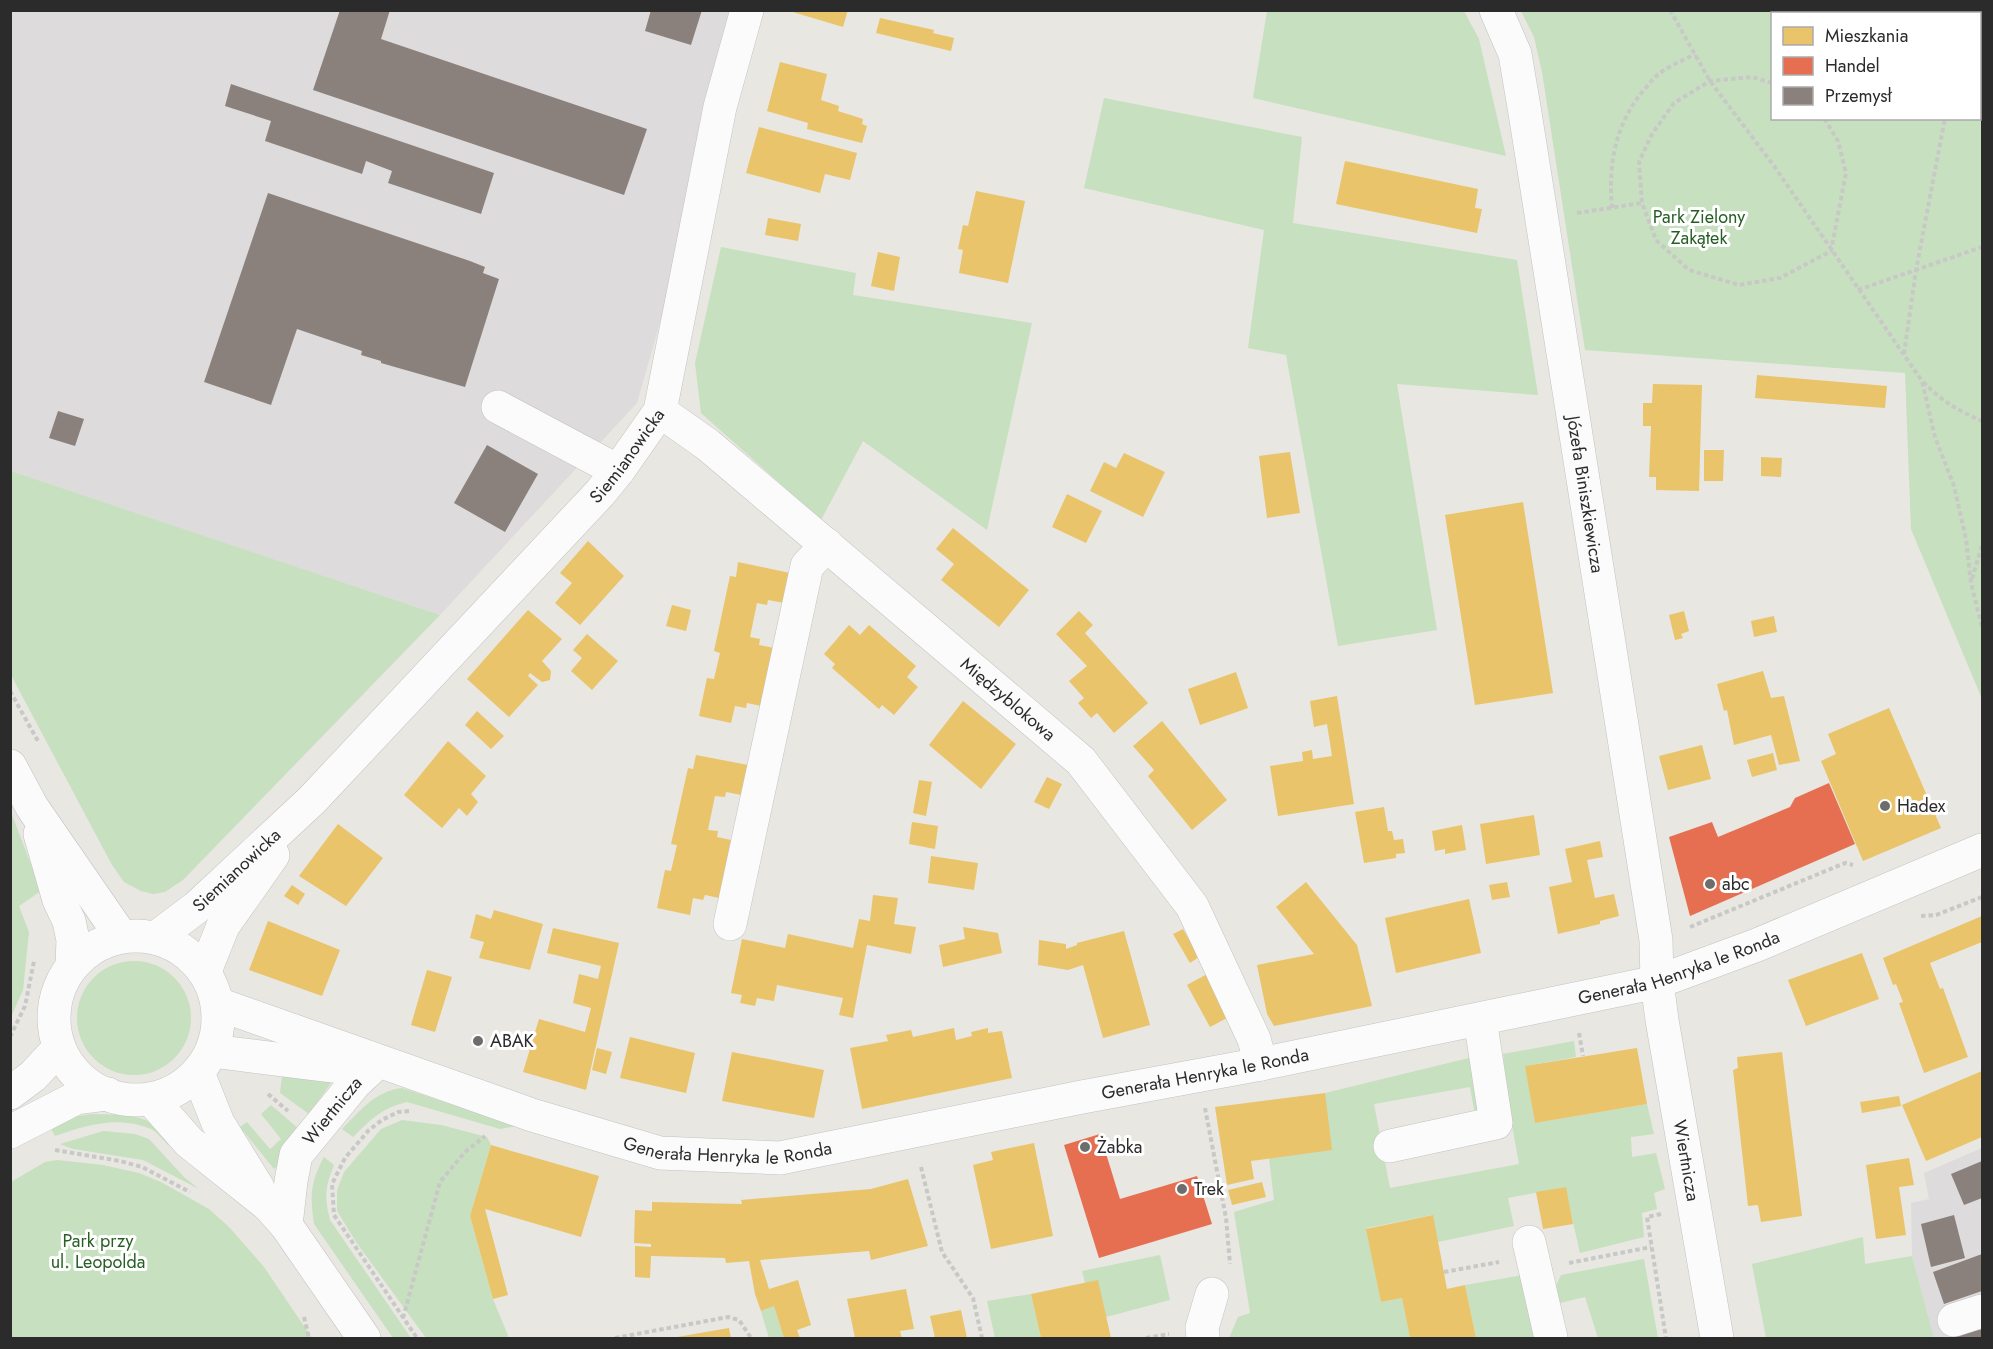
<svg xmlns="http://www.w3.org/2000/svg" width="1993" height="1349" font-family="Jost,sans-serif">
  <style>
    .industrial { fill: #dddbdc }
    .green { fill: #c7e0bf }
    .homes { fill: #e9c46a }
    .shops { fill: #e76f51 }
    .industry { fill: #8a817c }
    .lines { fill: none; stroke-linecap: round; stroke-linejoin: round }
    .minor-casing { stroke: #c2c2c1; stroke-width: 34 }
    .path { stroke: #c8c8c7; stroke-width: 4; stroke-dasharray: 4.5 3; stroke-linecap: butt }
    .minor { stroke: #fcfbfb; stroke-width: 33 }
    .poi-dot { fill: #6d6d6b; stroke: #fff; stroke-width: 2 }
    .labels { text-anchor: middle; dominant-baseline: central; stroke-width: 6; stroke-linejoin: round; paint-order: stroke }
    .park-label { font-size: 18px; fill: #265f24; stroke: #fff }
    .street-label { font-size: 18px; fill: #2b2b2b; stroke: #fff }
    .poi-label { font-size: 18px; fill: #2b2b2b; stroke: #fff; text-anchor: start }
  </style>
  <rect width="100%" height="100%" fill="#e8e7e2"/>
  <path class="industrial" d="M11,11H749L637,403L440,615L11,471Z
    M1982,1148V1338H1934L1912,1256L1911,1203L1929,1199L1924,1173Z"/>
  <path class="green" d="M1820,10L1833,13L1772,14V118H1980V49L1982,50V699L1911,529L1905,373L1585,350L1542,72L1534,37L1521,11Z
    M1267,11H1464L1479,39L1506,156L1253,98Z
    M1104,98L1302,137L1293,223L1517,260L1538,395L1397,384L1437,630L1338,646L1286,355L1248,348L1264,230L1084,188Z
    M721,247L856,273L853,295L1032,323L987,530L863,441L821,520L701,413L695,363Z
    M10,471H11L440,615L183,880L165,892L153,894L141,891L124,882L112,865L11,675Z
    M11,812L41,891L19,906L29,932L23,990L11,1017Z
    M77 1018a57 57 0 1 1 114 0a57 57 0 1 1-114 0Z
    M1574,1041L1576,1057L1526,1066L1535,1123L1647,1104L1654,1134L1631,1137L1632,1157L1656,1153L1665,1189L1654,1193L1657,1209L1642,1213L1644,1237L1580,1253L1565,1187L1508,1198L1514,1226L1438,1242L1432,1215L1367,1228L1381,1302L1402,1298L1410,1338H1229L1238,1317L1250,1313L1234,1212L1274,1200L1269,1158L1325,1093L1477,1056L1484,1114L1475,1115L1470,1087L1374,1104L1390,1188L1519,1164L1509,1109L1503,1054Z
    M283,1067L336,1076L309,1114L280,1093Z
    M402,1088L517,1126L500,1129L407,1102C381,1108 372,1119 353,1137L342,1129C360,1111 375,1091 402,1088Z
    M271,1105L299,1129L285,1159L274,1169L240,1127L247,1122L270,1149L281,1139L261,1114Z
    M92,1114C128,1115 147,1112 172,1141L168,1145C163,1140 157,1132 151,1129C118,1115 86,1125 55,1136L49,1125L70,1117Z
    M402,1120L441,1125L487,1137L491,1145L470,1216L493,1299L509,1338H426L356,1242L337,1211V1190L344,1172L381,1129Z
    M103,1131L135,1134L149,1139L184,1177L199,1189L143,1160L73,1149L60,1144Z
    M324,1157L334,1165C325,1188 324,1196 330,1220L411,1338H393L314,1224C310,1195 310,1183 324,1157Z
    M57,1160L103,1165L139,1173L161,1182L209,1209L229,1227L264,1267L312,1338H11V1182L45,1162Z
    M1863,1237L1865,1264L1912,1256L1934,1338H1766L1752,1264Z
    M1160,1255L1170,1300L1106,1317L1085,1283L1082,1271Z
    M1644,1259L1658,1338H1598L1585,1297L1556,1304L1553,1292L1561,1275Z
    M1523,1275L1536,1338H1476L1465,1285Z
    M1031,1294L1041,1338H995L987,1301Z
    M774,1306L784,1338H769L761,1311Z"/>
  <path class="homes" d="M786,10H848L843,27Z
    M880,18L934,30L933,33L954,38L951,51L876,33Z
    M780,62L827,74L821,100L839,106L838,111L863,119L862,124L867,126L862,143L807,129L808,123L767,111Z
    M759,127L857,153L850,180L825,174L820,193L746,173Z
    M1345,161L1478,189L1475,208L1482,209L1477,233L1336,204Z
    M976,191L1025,201L1008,283L959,273L963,250L958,249L963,225L968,226Z
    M768,218L801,224L798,241L765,235Z
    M878,252L900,257L894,291L871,286Z
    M1757,375L1887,386L1885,408L1755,398Z
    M1653,384L1702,385L1699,491L1656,490V477H1649L1651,426H1643V403H1652Z
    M1704,450H1724L1723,481H1704Z
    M1290,452L1300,513L1267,518L1259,456Z
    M1124,453L1165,472L1143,517L1090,491L1104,462L1116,468Z
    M1761,457L1782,458L1781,477L1761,476Z
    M1067,494L1102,511L1086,543L1052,527Z
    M1523,502L1553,693L1475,705L1445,515Z
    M953,528L1029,590L999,627L941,580L954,564L936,549Z
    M588,541L624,576L580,625L555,603L572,583L560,573Z
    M738,562L790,573L784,603L768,600L767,605L757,603L750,637L760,639L759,645L774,648L761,706L747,703L746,708L735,706L731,723L699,716L707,678L714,679L720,653L714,651L730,576L736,577Z
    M672,605L691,610L686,631L666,626Z
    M528,610L562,639L542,661L551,671L550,680L542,682L530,673L528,676L538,685L509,717L467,679Z
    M1079,611L1093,625L1085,633L1148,703L1114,733L1097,713L1091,718L1078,703L1084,698L1069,681L1087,666L1056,634Z
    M1684,611L1689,631L1681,634L1683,638L1675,640L1669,615Z
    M1774,616L1777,632L1754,637L1751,621Z
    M849,625L860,635L869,625L916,666L907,677L918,687L894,715L882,705L879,709L855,688L832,668L835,664L824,654Z
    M587,634L618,661L592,690L571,671L582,658L573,650Z
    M1763,671L1771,698L1784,696L1800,761L1779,765L1771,735L1734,745L1727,710L1724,711L1717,684Z
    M1236,672L1248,708L1200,725L1188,689Z
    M1337,696L1354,804L1278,816L1270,766L1303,761L1302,752L1312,750L1313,759L1332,756L1327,724L1314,727L1310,701Z
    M963,701L1016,744L981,789L929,745Z
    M1889,708L1941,828L1863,861L1821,761L1836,754L1828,734Z
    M477,711L504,736L491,749L465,725Z
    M1162,721L1227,800L1192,830L1148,776L1154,770L1133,746Z
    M448,741L486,776L471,794L478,802L467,816L459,808L442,828L404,795Z
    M1702,745L1711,779L1668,790L1659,756Z
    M1773,753L1777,770L1752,777L1747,760Z
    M696,755L748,765L742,795L726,792L725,797L715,796L708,830L718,831L717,837L731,840L719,898L705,895L703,900L693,898L690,915L657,908L665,870L671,871L677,845L671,844L688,768L693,769Z
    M1047,777L1062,784L1049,809L1034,802Z
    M919,780L932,782L926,816L913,813Z
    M1384,807L1388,831H1392L1394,840L1403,839L1405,853L1396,854V858L1364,863L1355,812Z
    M1534,815L1540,855L1486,864L1480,824Z
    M912,822L938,826L935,849L909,844Z
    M338,824L383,858L346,906L299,876Z
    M1462,825L1466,850L1445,854V849L1435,851L1432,831Z
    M1600,841L1603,857L1587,860L1595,898L1614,894L1619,916L1600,921V924L1558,934L1549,887L1572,882L1565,849Z
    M931,856L978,863L974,890L928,883Z
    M1306,882L1357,945L1372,1006L1274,1026L1267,1014L1257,965L1314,954L1276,907Z
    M1507,882L1510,897L1492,900L1489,885Z
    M292,885L305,894L298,905L284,896Z
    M873,895L898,898L894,924L916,927L911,954L867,945L853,1018L839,1015L843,998L777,985L774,1001L757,998L755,1006L740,1003L742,995L731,993L742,939L785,948L788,934L853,948L859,919L870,921Z
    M1469,899L1481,953L1396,973L1385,918Z
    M494,910L543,924L530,970L479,958L484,942L470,938L476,914L491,919Z
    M1982,916V942L1930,963L1940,989L1943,988L1968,1057L1924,1073L1899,1003L1903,1002L1896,984L1893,985L1883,958Z
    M268,921L340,950L322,996L249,970Z
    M963,927L998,933L1002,953L943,967L939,945L965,939Z
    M553,928L619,943L586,1090L523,1072L539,1019L585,1032L591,1008L573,1003L579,974L598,979L601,966L547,953Z
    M1183,929L1199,957L1190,963L1173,934Z
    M1124,931L1150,1025L1103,1038L1083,965L1068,970L1038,965L1039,940L1066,944V949L1077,945V943Z
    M1862,953L1879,999L1806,1026L1788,980Z
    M427,970L452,977L435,1032L411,1025Z
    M1209,973L1229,1017L1210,1027L1187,985Z
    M954,1028L956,1040L972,1036L971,1032L988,1028V1033L1002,1031L1012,1078L862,1109L850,1048L888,1041L886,1035L911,1030L913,1037Z
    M630,1037L695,1053L686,1093L620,1078Z
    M597,1048L612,1052L606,1074L592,1070Z
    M1637,1048L1647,1104L1535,1123L1525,1066Z
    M732,1052L824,1070L814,1118L722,1101Z
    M1782,1052L1802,1216L1761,1222L1758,1205L1748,1206L1733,1070L1738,1068L1737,1057Z
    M1982,1071V1137L1926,1161L1902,1105Z
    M1325,1093L1332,1150L1251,1161L1254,1179L1227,1185L1215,1107Z
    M1899,1096L1901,1106L1862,1113L1860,1102Z
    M1034,1143L1053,1236L991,1249L973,1165L993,1160L991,1152Z
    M491,1145L599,1176L581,1237L485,1209L508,1295L493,1299L470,1216Z
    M1909,1158L1914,1185L1899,1187L1906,1235L1876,1239L1866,1165Z
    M908,1179L928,1246L871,1260L869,1251L760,1260L769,1289L798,1280L811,1325L797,1330L800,1338H784L774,1306L761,1311L755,1294L749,1261L726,1263L725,1258L651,1256L650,1278L635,1277V1246L651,1247V1244L634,1243L635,1210L652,1211V1202L742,1204L741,1200L871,1189Z
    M1262,1182L1266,1197L1232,1205L1228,1190Z
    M1566,1187L1573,1224L1543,1229L1536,1192Z
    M1433,1215L1447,1289L1465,1285L1476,1338H1410L1402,1298L1381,1302L1366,1229Z
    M1098,1280L1111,1338H1041L1031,1294Z
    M906,1289L914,1329L900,1331L902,1338H855L847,1299Z
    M961,1310L967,1338H935L930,1316Z
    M729,1328L731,1338H677V1337Z"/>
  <path class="shops" d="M1829,783L1855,844L1690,916L1669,837L1712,822L1718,837L1790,807L1795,798Z
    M1100,1134L1120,1199L1197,1176L1212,1224L1099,1258L1064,1145Z"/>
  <path class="industry" d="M340,10H390L381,39L647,129L624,195L313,90Z
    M651,10H702L691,45L645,31Z
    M231,84L494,173L481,214L388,183L392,171L366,161L362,174L265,141L271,121L225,106Z
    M268,193L470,261L485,267L483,273L499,279L465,387L381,363V361L361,355L362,351L297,329L271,405L204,382Z
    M58,411L84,419L75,446L49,438Z
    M487,445L538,474L505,532L454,503Z
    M1982,1161V1198L1964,1205L1951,1174Z
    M1954,1215L1965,1258L1931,1267L1921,1224Z
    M1982,1254V1291L1944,1304L1933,1272Z
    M1982,1329V1338H1954V1336Z"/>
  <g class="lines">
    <g class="minor-casing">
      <g id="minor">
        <path id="s1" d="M1496,10L1515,54L1525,113L1656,940L1657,982L1662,1020L1717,1338"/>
        <path d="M1896,10L1908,14"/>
        <path d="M1967,14V10"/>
        <path d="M498,407L618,471"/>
        <path id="s2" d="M660,411L708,445L1081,761L1192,906L1254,1039L1261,1064"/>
        <path d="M10,766L32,807L121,936"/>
        <path d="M40,834L59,900L69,921L73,940L72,965"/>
        <path d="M730,924L807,566L827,545"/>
        <circle cx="136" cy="1018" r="82"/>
        <path id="s3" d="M157,937L197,907L312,800L600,493L618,471L660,411L720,107L747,10"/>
        <path d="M205,971L223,926L273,855"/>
        <path id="s4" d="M218,1004L532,1115L660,1153L780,1158L1082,1097L1261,1064L1657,982L1757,945L1982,850"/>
        <path d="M212,1051L364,1070"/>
        <path d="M198,1073L218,1123L258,1188"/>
        <path d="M10,1093L33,1076L59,1048"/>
        <path d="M151,1099L189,1142L268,1205L286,1225L364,1338"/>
        <path d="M10,1132L76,1098L108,1094"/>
        <path d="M1390,1146L1496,1123L1480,1019"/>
        <path id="s5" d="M286,1225L291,1181L296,1155L355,1083L369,1070"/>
        <path d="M1529,1242L1551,1338"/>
        <path d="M1954,1320L1982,1311"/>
        <path d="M1203,1338L1202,1328L1212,1294"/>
      </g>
    </g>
    <path class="path" d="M1670,10L1710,81L1774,166L1922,381L1935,437L1954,486L1966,539L1971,583L1982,627
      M1772,83L1752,77L1710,81L1674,103L1652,134L1639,162L1642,203L1656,240L1689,270L1739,285L1780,278L1831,251L1846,173L1838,141L1824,118
      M1612,208C1608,165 1615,125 1643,91C1647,87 1651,81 1655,77C1666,67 1682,61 1695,54
      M1577,213L1642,203
      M1858,290L1982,247
      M1904,354L1916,270L1945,118
      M1923,382C1942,401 1957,410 1982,421
      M1972,579L1982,545
      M10,691L39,743
      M1921,916L1936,915L1982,897
      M1690,927L1845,863L1853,865
      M1579,1033L1583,1056
      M10,1037L25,1006L34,961
      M268,1094L288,1111
      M1205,1108L1226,1218L1230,1264
      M409,1111L398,1112L382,1120L369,1130L345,1158L332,1184L334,1215L417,1338
      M55,1150L120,1161L142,1167L190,1192
      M921,1167L942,1252L973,1298L982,1338
      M1661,1214L1647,1217L1666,1338
      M1569,1263L1651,1247
      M1444,1272L1499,1262
      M304,1317L309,1338
      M403,1318L440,1182L465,1152L485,1136
      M615,1338L728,1317L739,1320L751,1338
      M1146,1338L1169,1334"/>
    <use href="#minor" class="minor"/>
  </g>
  <g class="poi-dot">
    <circle cx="1885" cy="806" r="6"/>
    <circle cx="1710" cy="884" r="6"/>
    <circle cx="478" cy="1041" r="6"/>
    <circle cx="1085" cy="1147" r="6"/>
    <circle cx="1182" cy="1189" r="6"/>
  </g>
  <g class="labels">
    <g class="park-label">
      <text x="1699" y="217">Park Zielony<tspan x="1699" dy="21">Zakątek</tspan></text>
      <text x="98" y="1241">Park przy<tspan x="98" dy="21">ul. Leopolda</tspan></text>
    </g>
    <g class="street-label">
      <text stroke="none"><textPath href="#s3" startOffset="674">Siemianowicka</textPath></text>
      <text stroke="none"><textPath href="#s1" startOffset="494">Józefa Biniszkiewicza</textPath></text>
      <text stroke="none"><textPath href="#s2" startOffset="452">Międzyblokowa</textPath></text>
      <text stroke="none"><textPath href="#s3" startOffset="104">Siemianowicka</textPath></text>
      <text stroke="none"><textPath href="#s4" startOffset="1506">Generała Henryka le Ronda</textPath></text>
      <text stroke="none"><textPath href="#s4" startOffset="1020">Generała Henryka le Ronda</textPath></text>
      <text stroke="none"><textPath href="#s5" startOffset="128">Wiertnicza</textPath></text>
      <text stroke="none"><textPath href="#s4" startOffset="534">Generała Henryka le Ronda</textPath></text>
      <text stroke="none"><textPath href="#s1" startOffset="1168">Wiertnicza</textPath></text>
    </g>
    <g class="poi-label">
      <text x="1897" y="806">Hadex</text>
      <text x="1722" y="884">abc</text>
      <text x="490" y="1041">ABAK</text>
      <text x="1097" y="1147">Żabka</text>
      <text x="1194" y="1189">Trek</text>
    </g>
  </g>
  <rect width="1993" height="1349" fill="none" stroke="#2b2b2b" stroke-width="24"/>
  <rect x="1771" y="12" width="210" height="108" fill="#ffffff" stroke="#aaaaaa" stroke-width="1.5"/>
  <rect x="1783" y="27" width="30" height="18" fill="#e9c46a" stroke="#aaaaaa" stroke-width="1.5"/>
  <text x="1825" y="42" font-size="18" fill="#2b2b2b">Mieszkania</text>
  <rect x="1783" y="57" width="30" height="18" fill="#e76f51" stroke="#aaaaaa" stroke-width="1.5"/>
  <text x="1825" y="72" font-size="18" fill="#2b2b2b">Handel</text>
  <rect x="1783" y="87" width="30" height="18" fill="#8a817c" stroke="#aaaaaa" stroke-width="1.5"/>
  <text x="1825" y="102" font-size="18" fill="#2b2b2b">Przemysł</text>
</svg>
